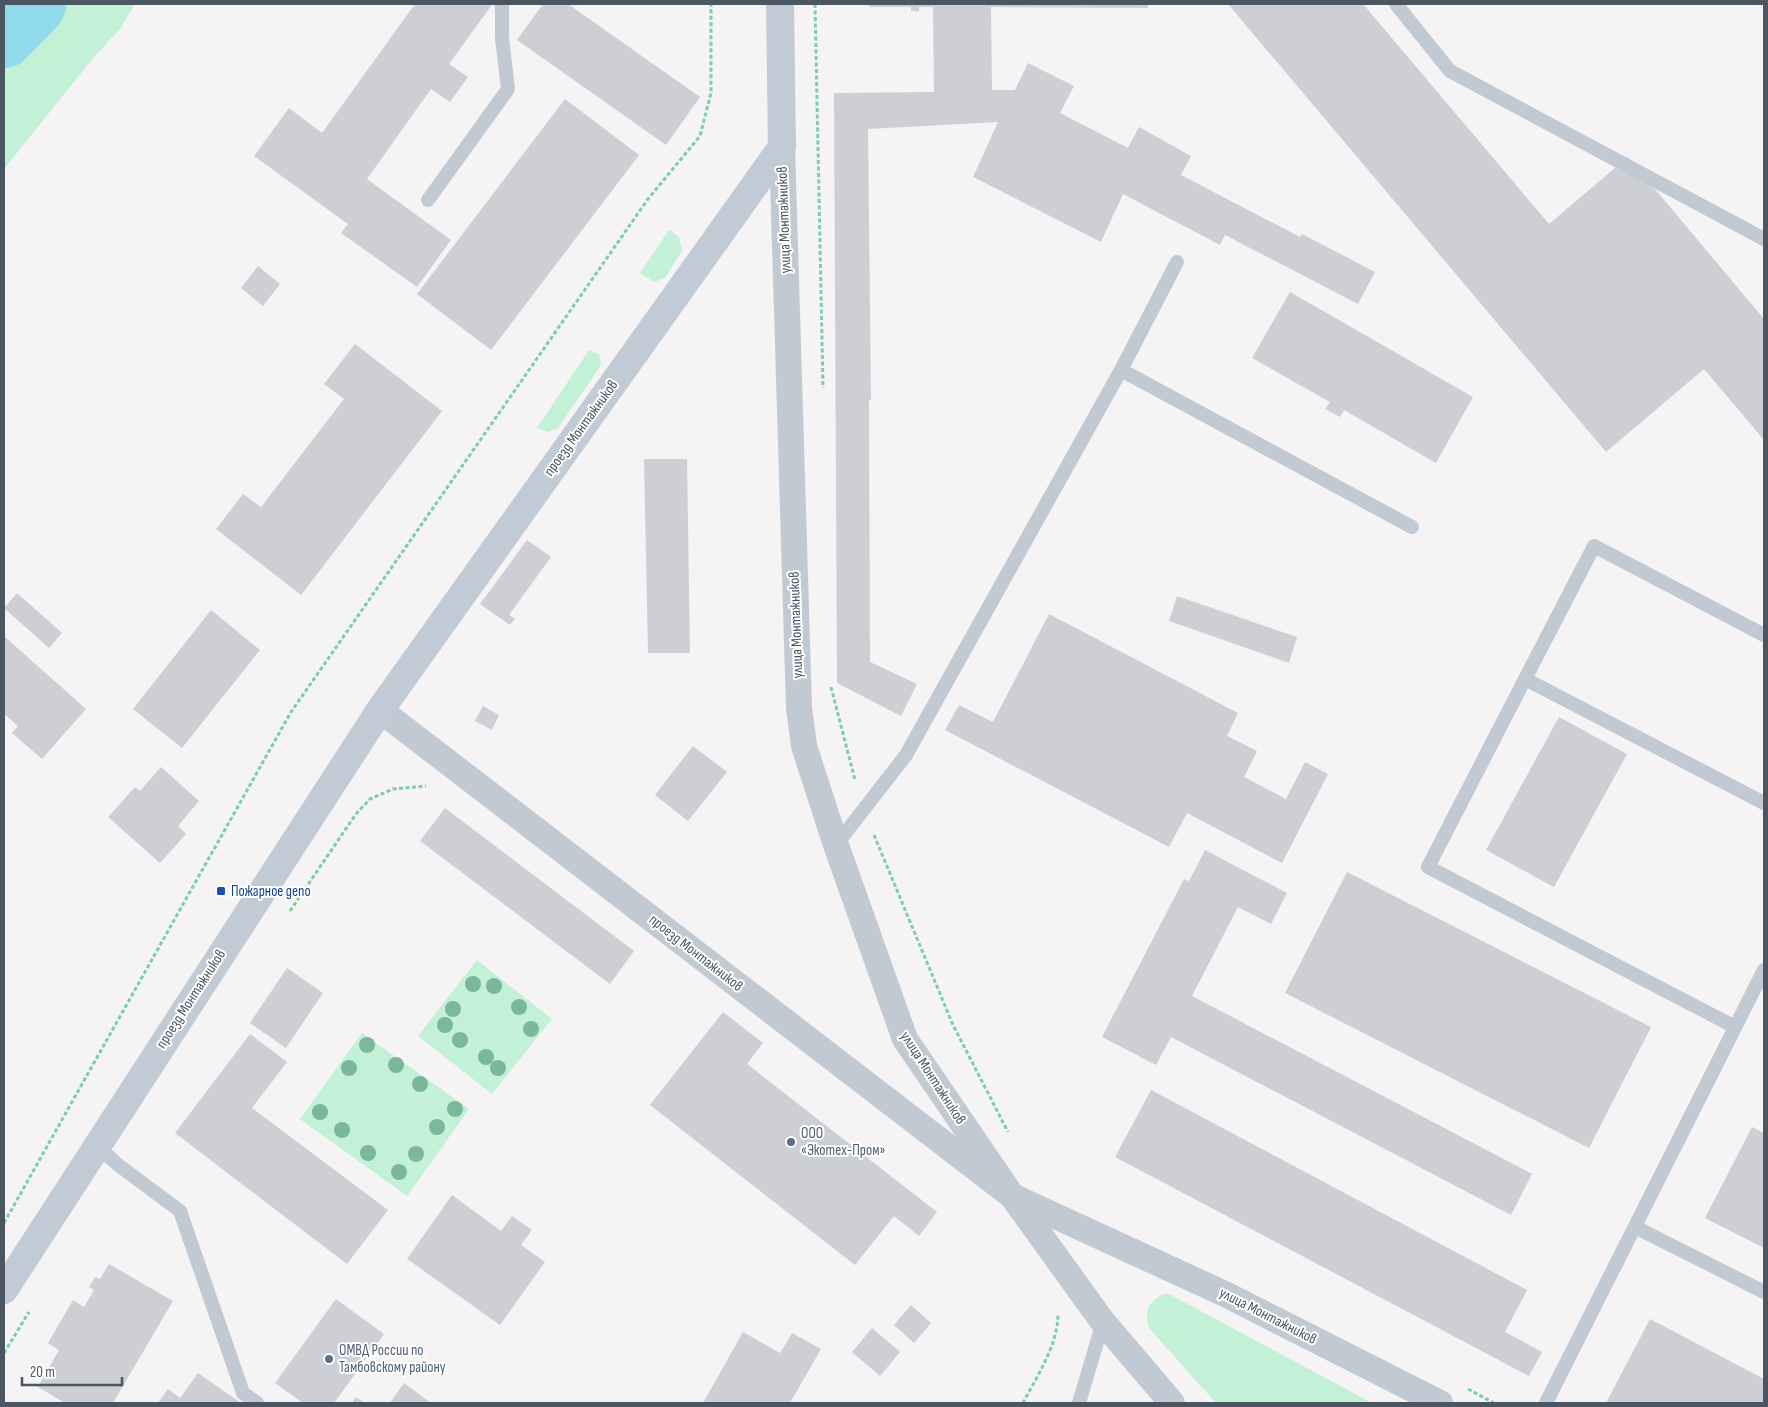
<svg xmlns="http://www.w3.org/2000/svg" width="1768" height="1407" font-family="'Sofia Sans Condensed',sans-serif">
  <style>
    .green { fill: #c3f1d5 }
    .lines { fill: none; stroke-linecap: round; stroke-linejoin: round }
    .river { stroke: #90daee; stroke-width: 60 }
    .building { fill: #cdcfd5 }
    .path { stroke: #7ad0a6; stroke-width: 3; stroke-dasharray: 4 2.5; stroke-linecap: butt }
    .lane { stroke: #c1cad2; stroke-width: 14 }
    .street { stroke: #c1cad2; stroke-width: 26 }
    .secondary { stroke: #c1cbd6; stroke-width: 28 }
    .tree { fill: #7bb799 }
    .transit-dot { fill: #1a4fb4; stroke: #fff; stroke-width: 2 }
    .service-dot { fill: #5c6f8a; stroke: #fff; stroke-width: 2 }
    .labels { text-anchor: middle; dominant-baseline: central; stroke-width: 4; stroke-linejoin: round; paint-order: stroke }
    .street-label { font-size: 15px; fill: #4a5661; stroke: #fff }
    .transit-label { font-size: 15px; fill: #164399; stroke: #fff; text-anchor: start }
    .service-label { font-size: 15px; fill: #4e5e75; stroke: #fff; text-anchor: start }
  </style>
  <rect width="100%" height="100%" fill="#f5f3f3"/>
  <path class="green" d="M4,4H135L120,29L94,57L4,169Z
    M669,230L679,237L682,251L665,278L654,282L640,273Z
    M589,350L599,354L601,363L599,368L558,428L548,432L537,428Z
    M477,960L552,1019L492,1094L418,1036Z
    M362,1033L469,1109L407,1196L300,1119Z
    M1167,1293L1372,1403H1216L1149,1328C1144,1309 1149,1300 1167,1293Z"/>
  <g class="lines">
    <path class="river" d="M4,38L36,5"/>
  </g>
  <path class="building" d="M415,4H487L491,6L449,64L468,77L450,102L431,89L367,179L451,240L417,287L341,233L348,224L254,156L289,108L322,133Z
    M543,4H568L700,97L666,145L517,40Z
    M869,4H1148V8L991,7L992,90H1015L1028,63L1074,86L1060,113L1128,148L1139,127L1191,156L1181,175L1300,237L1302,234L1375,272L1358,304L1225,235L1220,245L1123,194L1101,242L973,177L998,122L868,129L871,400H869L870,662L917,684L901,716L837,683L834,93L934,92L933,7H919V11H911V7H869Z
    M1228,4H1363L1549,224L1628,157L1764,319V440L1704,369L1606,452Z
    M565,99L639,155L491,350L417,294Z
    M258,266L280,284L263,306L241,288Z
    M1290,292L1473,397L1436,463L1344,410L1340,417L1325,409L1330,402L1252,358Z
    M355,344L442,411L301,595L216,529L243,494L261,507L344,399L324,384Z
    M644,459H687L690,653H648Z
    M527,540L551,557L509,615L515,619L510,625L480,604Z
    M17,593L62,633L49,648L4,608Z
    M1177,596L1297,637L1289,663L1169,621Z
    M211,610L260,650L182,748L133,709Z
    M1049,614L1238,713L1227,736L1257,751L1244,777L1286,799L1305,762L1328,774L1282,863L1187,813L1169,847L945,730L959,705L993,722Z
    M4,636L86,709L42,759L12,733L18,726L4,714Z
    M483,706L499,715L492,730L475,721Z
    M1559,717L1627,754L1554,887L1486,850Z
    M693,746L727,772L688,821L655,795Z
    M161,767L199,801L178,826L186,834L160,863L108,817L135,787L140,791Z
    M445,808L634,951L610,984L420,841Z
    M1205,850L1287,893L1271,924L1238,907L1192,996L1532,1174L1511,1215L1171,1037L1156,1065L1102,1037L1184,879L1189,881Z
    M1347,872L1651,1027L1589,1148L1285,993Z
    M287,968L323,993L286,1048L250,1023Z
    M723,1012L763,1043L747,1064L937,1212L919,1236L894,1216L855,1265L650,1105Z
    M250,1034L287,1062L252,1108L388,1210L347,1264L175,1133Z
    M1151,1090L1527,1290L1505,1332L1542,1352L1529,1376L1115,1157Z
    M1752,1127L1764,1133V1248L1705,1218Z
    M452,1195L501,1231L512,1216L532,1230L521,1245L545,1262L500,1325L407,1259Z
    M109,1264L173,1301L113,1403H65L38,1387L59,1350L48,1343L73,1300L84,1307L94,1290L89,1287L95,1277L100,1279Z
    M336,1299L384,1334L334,1403H303L275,1383Z
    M911,1305L931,1323L914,1343L894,1325Z
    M1650,1319L1764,1379V1403H1606Z
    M872,1328L900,1352L880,1376L852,1352Z
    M743,1332L780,1353L792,1333L821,1349L790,1403H703Z
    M198,1373L241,1403H158L168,1389L180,1398Z
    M404,1383L431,1403H390Z
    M356,1397L365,1403H352Z"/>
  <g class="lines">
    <path class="path" d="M815,4L823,388
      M831,687L855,780
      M874,835L953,1025L1008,1132
      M290,911L356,814L370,799L393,789L426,786
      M4,1223L291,712L648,199L700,136L711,93V4
      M4,1353L29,1312
      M1468,1389L1494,1403
      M1023,1403C1037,1376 1058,1345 1058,1314"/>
    <path class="lane" d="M1396,4L1450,71L1764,239
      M428,200L508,89L502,38V4
      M1121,370L1412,527
      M1764,635L1594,546L1525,679L1764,803
      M1525,679L1428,867L1735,1027
      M836,845L906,755L1121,370L1177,262
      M96,1145L117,1164L180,1211L243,1393L257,1403
      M1635,1227L1764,1292
      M1079,1403L1103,1322
      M1546,1403L1764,970"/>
    <path class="street" d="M782,147L799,708L804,746L836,845L905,1039L1012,1196L1103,1322L1172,1403
      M380,710L1012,1196L1227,1295L1440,1403"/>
    <path class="secondary" d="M4,1290L380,710L782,147L780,4"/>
  </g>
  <g class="tree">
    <circle cx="473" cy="984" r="8"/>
    <circle cx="494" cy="986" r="8"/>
    <circle cx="519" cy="1007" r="8"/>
    <circle cx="453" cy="1009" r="8"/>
    <circle cx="445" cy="1025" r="8"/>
    <circle cx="531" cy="1029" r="8"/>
    <circle cx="460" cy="1040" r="8"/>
    <circle cx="367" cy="1045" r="8"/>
    <circle cx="486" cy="1057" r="8"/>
    <circle cx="396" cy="1065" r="8"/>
    <circle cx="349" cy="1068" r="8"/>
    <circle cx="498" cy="1068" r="8"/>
    <circle cx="420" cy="1084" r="8"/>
    <circle cx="455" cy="1109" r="8"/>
    <circle cx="320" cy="1112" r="8"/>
    <circle cx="437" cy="1127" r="8"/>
    <circle cx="342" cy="1130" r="8"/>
    <circle cx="368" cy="1153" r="8"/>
    <circle cx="416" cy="1154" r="8"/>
    <circle cx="399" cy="1172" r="8"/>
  </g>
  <rect class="transit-dot" x="216" y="886" width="10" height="10" rx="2.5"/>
  <g class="service-dot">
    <circle cx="791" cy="1142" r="5"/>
    <circle cx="329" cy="1359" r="5"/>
  </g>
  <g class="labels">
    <g class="street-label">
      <text transform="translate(784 220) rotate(-92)">улица Монтажников</text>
      <text transform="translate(581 428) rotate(-54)">проезд Монтажников</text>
      <text transform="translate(796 625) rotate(-92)">улица Монтажников</text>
      <text transform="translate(696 953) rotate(38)">проезд Монтажников</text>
      <text transform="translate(191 999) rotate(-57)">проезд Монтажников</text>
      <text transform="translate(933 1078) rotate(57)">улица Монтажников</text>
      <text transform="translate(1268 1316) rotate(27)">улица Монтажников</text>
    </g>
    <g class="transit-label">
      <text x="231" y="891">Пожарное депо</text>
    </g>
    <g class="service-label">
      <text x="801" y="1133">ООО<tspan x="801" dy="17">«Экотех-Пром»</tspan></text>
      <text x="339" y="1350">ОМВД России по<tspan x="339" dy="17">Тамбовскому району</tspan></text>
    </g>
  </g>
  <rect width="1768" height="1407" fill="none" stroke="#4a5661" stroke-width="10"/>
  <path d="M22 1377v8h100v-8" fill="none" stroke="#4a5661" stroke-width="2.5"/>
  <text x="30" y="1377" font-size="15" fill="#4a5661" stroke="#ffffff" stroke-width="4" paint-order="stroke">20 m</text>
</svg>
